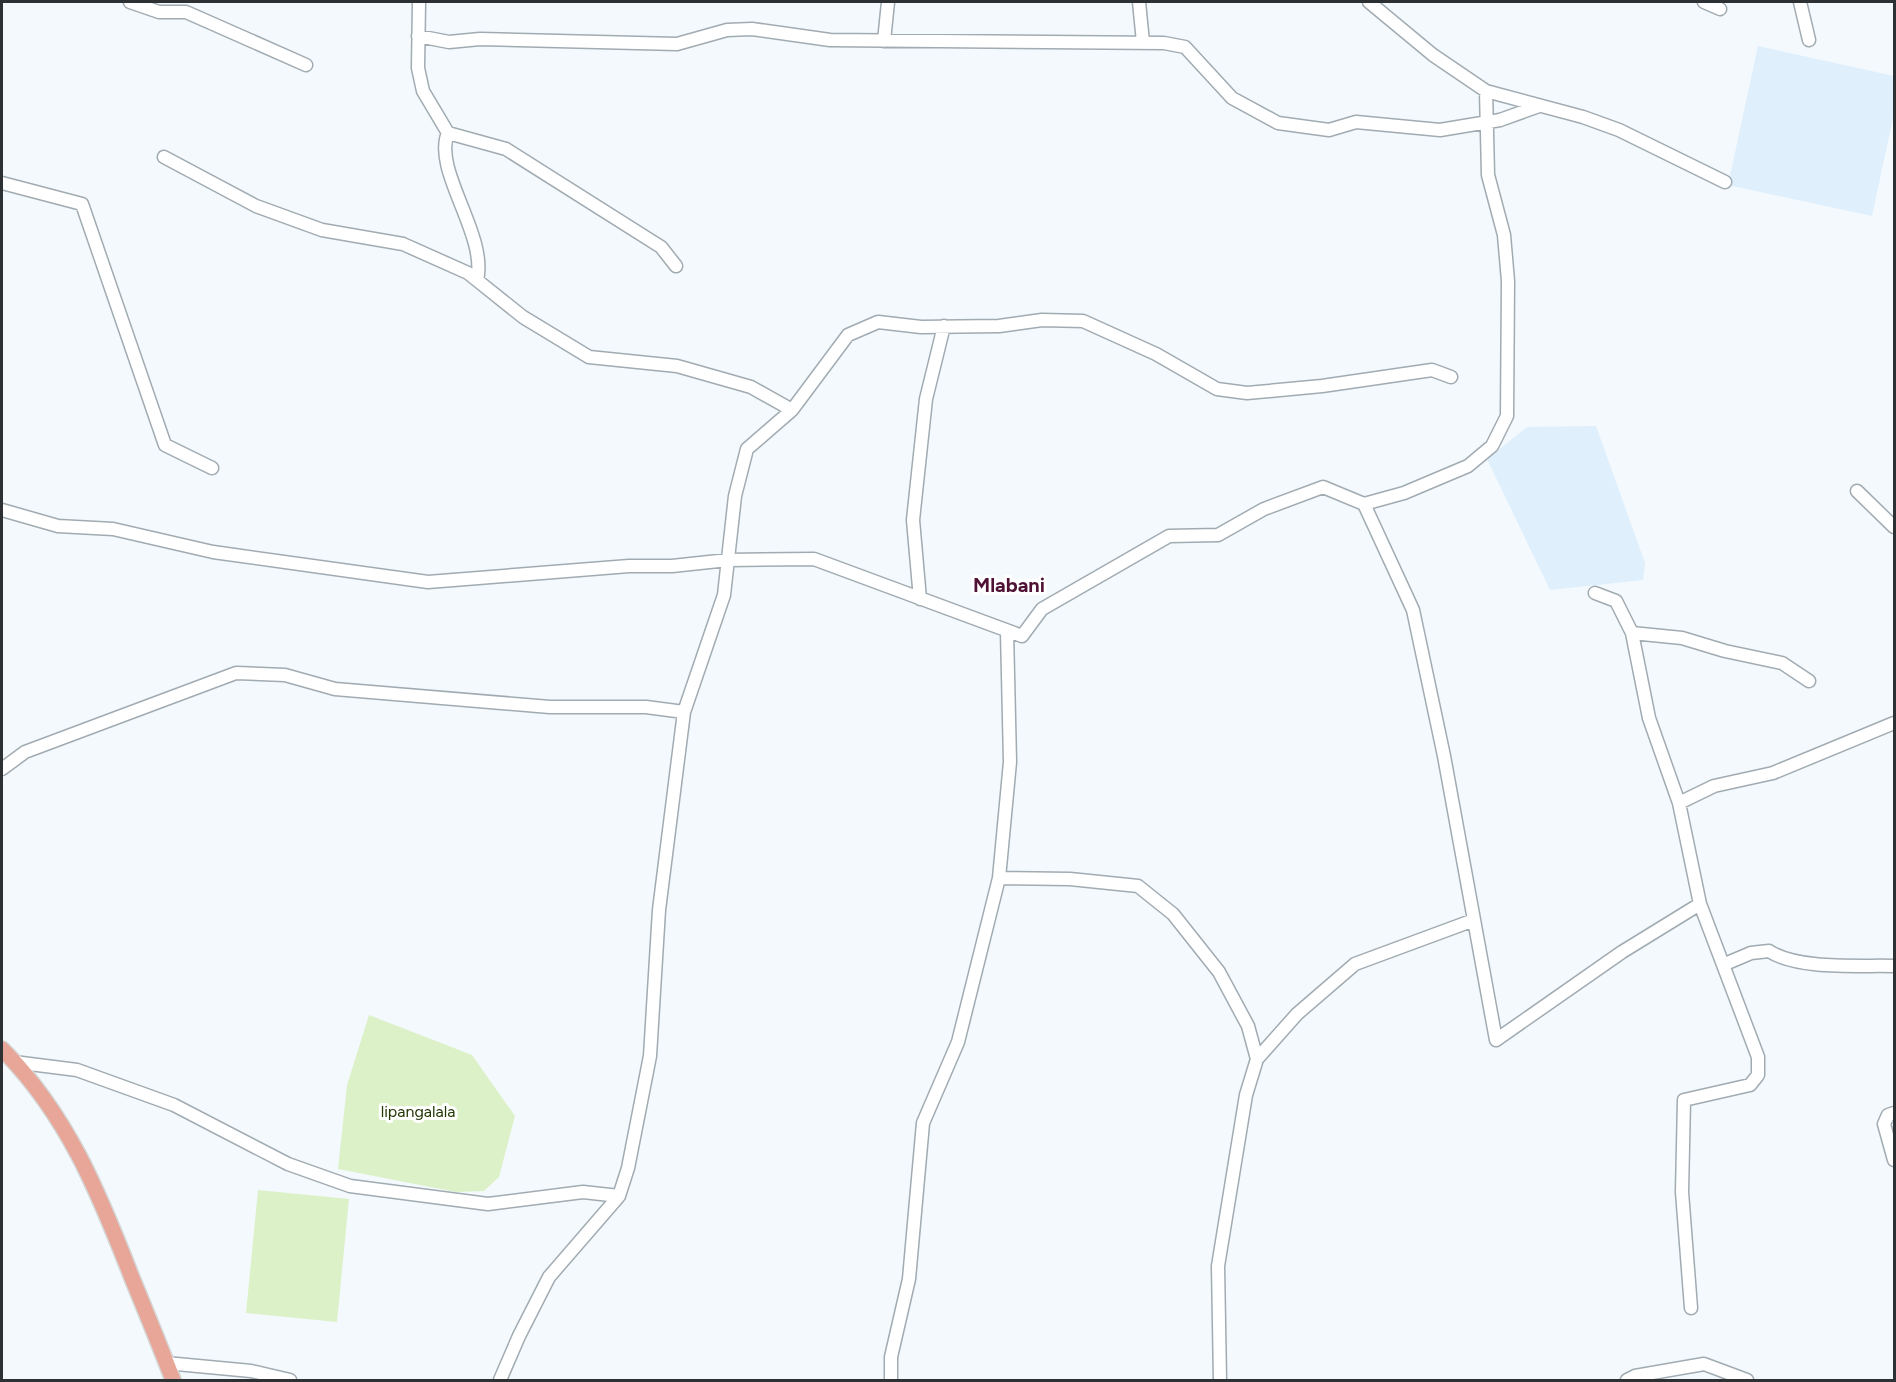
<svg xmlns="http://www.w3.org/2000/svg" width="1896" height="1382" font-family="Figtree,sans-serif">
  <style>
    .built { fill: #dfeffc }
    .green { fill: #ddf1c8 }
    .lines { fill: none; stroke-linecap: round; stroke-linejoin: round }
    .minor-casing { stroke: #a1abb2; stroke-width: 15 }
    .major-casing { stroke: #d5d6d6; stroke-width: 18 }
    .minor { stroke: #fff; stroke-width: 12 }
    .major { stroke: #e7a697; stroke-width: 15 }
    .labels { text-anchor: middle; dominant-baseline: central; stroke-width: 6; stroke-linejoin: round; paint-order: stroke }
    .park-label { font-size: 16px; fill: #233604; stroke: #fff }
    .quarter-label { font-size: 20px; font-weight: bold; fill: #4f1235; stroke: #fff }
  </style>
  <rect width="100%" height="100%" fill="#f3f9fd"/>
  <path class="built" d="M1758,46L1894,76V113L1872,216L1728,185Z
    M1596,426L1645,563L1643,580L1550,590L1487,459L1527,427Z"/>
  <path class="green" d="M369,1015L472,1055L515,1116L499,1177L484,1191L456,1192L338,1169L347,1085Z
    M258,1190L349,1199L337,1322L246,1313Z"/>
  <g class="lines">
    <g class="minor-casing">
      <path id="minor" d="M130,2L159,12H186L306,65
        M419,2L418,68L423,91L448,133L506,149L661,247L676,266
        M1139,2L1143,42
        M1369,2L1433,55L1486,91L1583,117L1619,130L1725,182
        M1704,2L1720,9
        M1800,2L1809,40
        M418,36L449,42L480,39L677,44L727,30L752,29L830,40L1164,43L1185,47L1232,98L1278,123L1329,130L1356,122L1440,130L1500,120L1539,106
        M884,41L888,2
        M448,133C432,170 488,235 477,280
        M164,157L256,206L322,230L403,244L468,273L523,317L589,357L677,366L751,387L792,410
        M2,183L82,204L165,445L212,468
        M1857,491L1894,527
        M1364,504L1413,610L1444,756L1496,1040L1622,952L1700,904
        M2,510L58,526L113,529L213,552L428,582L629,566H672L728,560L814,559L1022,636L1042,609L1169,536L1218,535L1264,509L1323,487L1364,504L1404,493L1468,466L1492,446L1507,416L1508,281L1504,235L1488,175L1486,91
        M1595,593L1616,601L1632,633L1649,718L1679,803L1700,904L1758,1057V1075L1750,1085L1684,1100L1682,1192L1691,1308
        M920,599L913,520L926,399L944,326
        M1632,633L1682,638L1725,651L1782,663L1809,681
        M2,769L25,752L236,673L285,675L335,689L550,707H646L684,712
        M1679,803L1714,786L1773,773L1894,723
        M999,878L1070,879L1138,886L1173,914L1219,972L1248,1026L1257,1059L1246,1095L1218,1266L1220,1380
        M1725,964L1751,953L1769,951C1798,970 1860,965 1894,966
        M1257,1059L1297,1014L1355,964L1474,920
        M14,1062L77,1070L174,1105L288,1164L350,1186L488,1204L583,1192L619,1196
        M1894,1113L1888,1115L1884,1124L1894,1160
        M166,1363L251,1371L290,1380
        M500,1380L519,1336L549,1277L619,1196L628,1168L650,1056L659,910L684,712L724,595L735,496L747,449L792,410L848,335L878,322L921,327L999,326L1042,320L1083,321L1156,354L1217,389L1247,393L1322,386L1432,370L1451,377
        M891,1380V1357L909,1279L923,1123L958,1042L999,878L1010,762L1007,631
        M1627,1380L1635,1376L1704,1364L1747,1380"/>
    </g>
    <g class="major-casing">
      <path id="major" d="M2,1049C67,1114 99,1193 132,1278C146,1312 160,1346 173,1380"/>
    </g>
    <use href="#minor" class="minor"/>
    <use href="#major" class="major"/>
  </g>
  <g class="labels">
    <g class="park-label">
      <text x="418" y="1111">lipangalala</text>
    </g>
    <g class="quarter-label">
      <text x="1009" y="585">Mlabani</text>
    </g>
  </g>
  <rect width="1896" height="1382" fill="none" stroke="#2d3134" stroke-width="6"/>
</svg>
